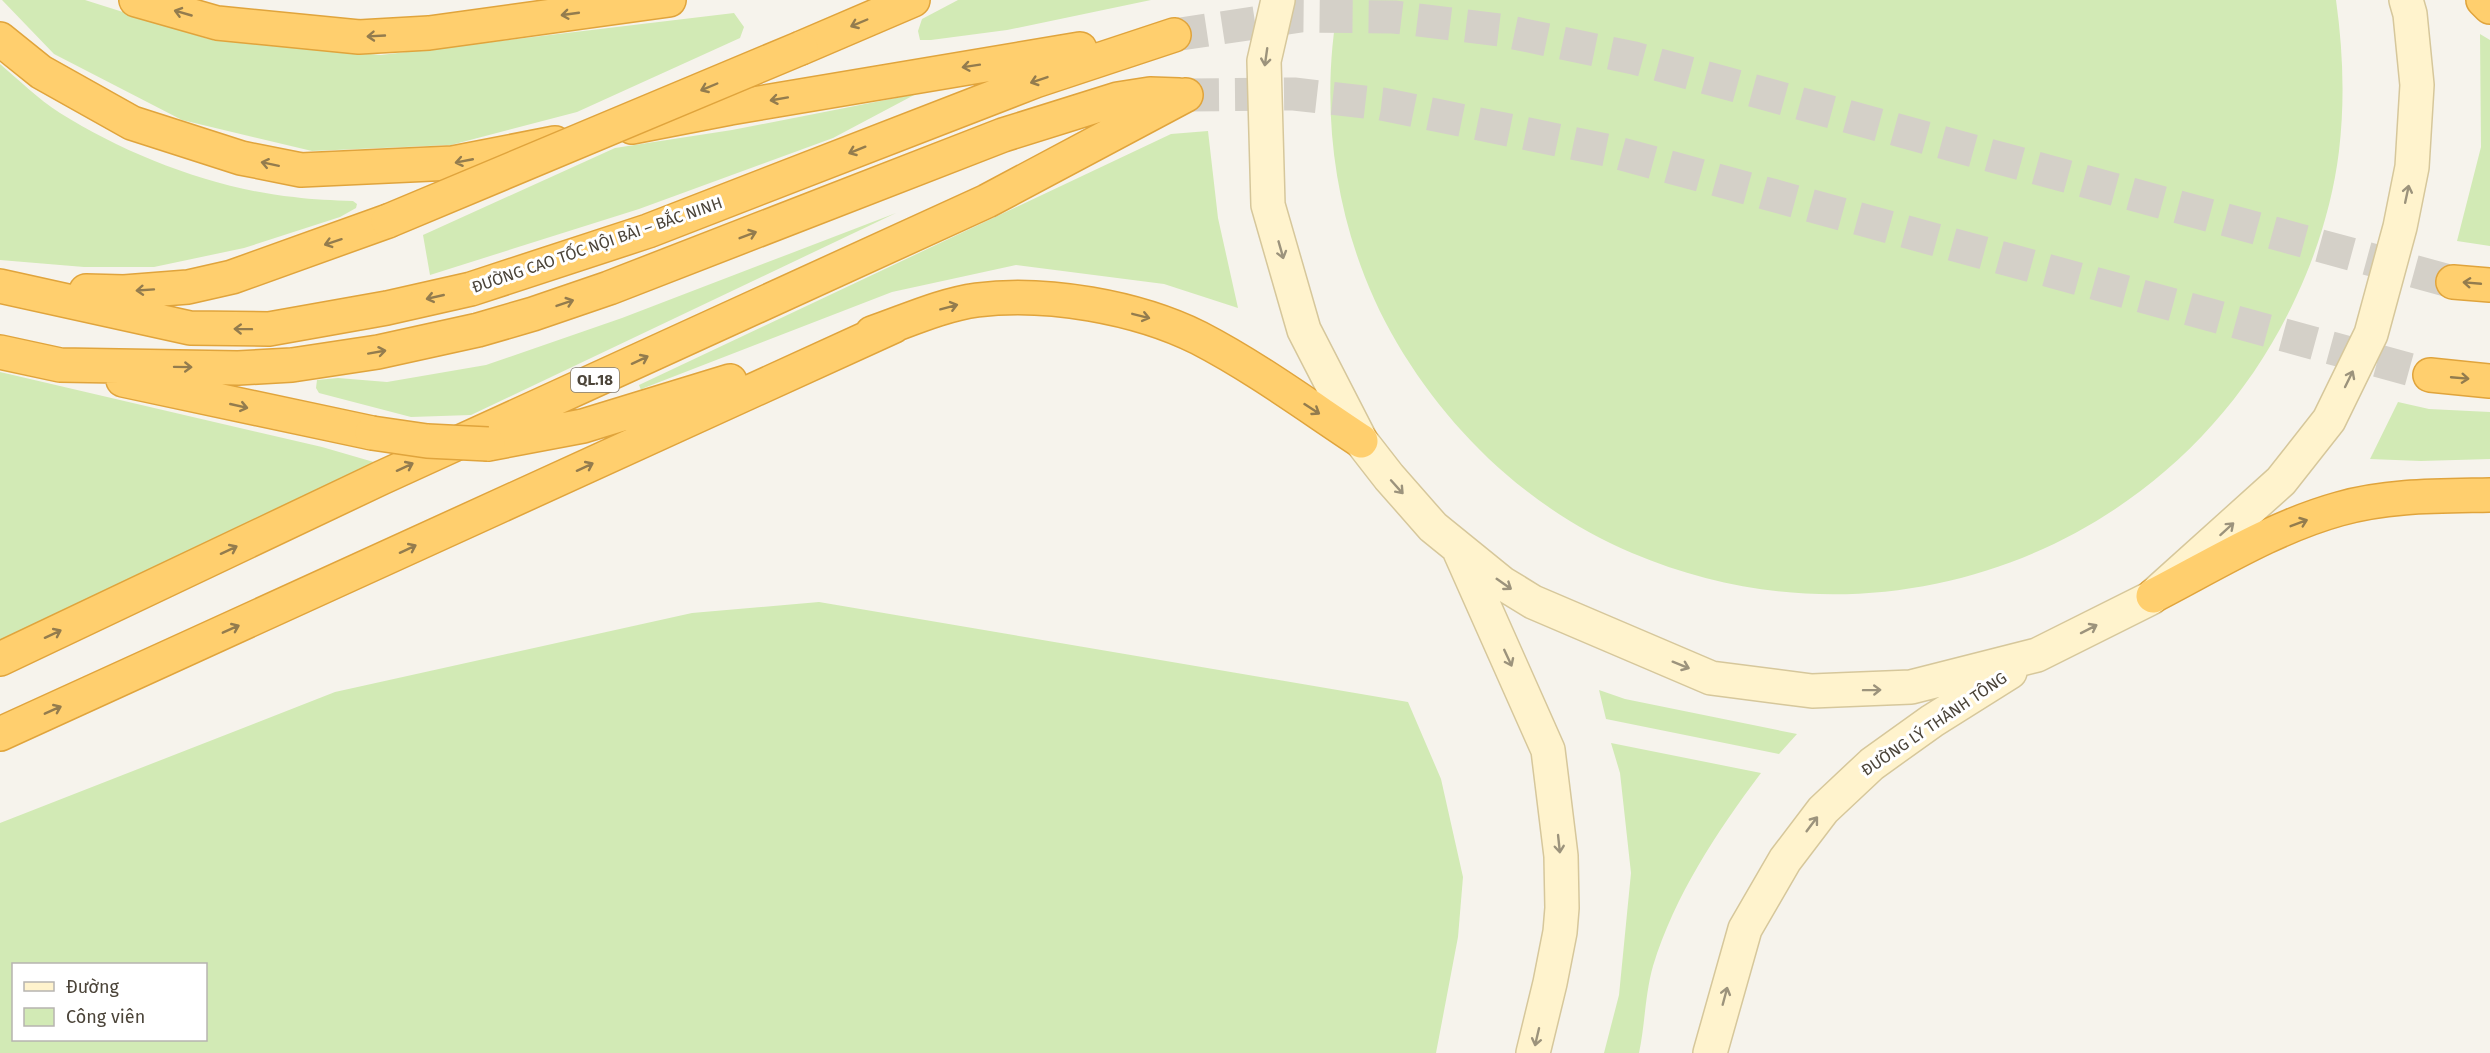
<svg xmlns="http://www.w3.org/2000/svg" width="2490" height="1053" font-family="'Fira Sans',sans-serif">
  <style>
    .green { fill: #d2eab5; fill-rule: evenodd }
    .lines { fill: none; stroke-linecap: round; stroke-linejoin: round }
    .motorway-tunnel { stroke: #d4d0c8; stroke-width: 33; stroke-dasharray: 33 16; stroke-linecap: butt }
    .secondary-casing { stroke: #d6c79b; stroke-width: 36 }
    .motorway-casing { stroke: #e0a43c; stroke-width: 36 }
    .secondary { stroke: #fff3cd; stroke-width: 33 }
    .motorway { stroke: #ffcf6e; stroke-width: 33 }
    .motorway-bridge-casing { stroke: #e0a43c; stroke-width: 36; stroke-linecap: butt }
    .motorway-bridge { stroke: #ffcf6e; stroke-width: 33 }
    .oneway { stroke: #937c4e }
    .oneway2 { stroke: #9c937c }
    .labels { text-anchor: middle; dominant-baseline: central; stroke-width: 6; stroke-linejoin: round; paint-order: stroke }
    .shield { fill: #fff; stroke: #817c74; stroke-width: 1.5 }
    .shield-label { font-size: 15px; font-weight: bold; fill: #4b4439 }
    .street-label { font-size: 16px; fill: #4b4439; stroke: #fff }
  </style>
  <rect width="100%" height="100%" fill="#f6f3ec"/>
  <path class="green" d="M2,0H85L208,39L381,55L734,13L744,27L740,38L577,112L451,145L312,151L182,120L54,54Z
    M958,0H1151L1007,30L931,40H920L918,31L922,19Z
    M1339,0H2336C2343,50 2345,100 2339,151C2333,200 2318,250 2297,295C2182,548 1888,662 1632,553C1533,511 1452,436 1397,343C1337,241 1317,116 1339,0Z
    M2480,34L2490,40V246L2457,241L2481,147Z
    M0,64C19,80 38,99 60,113C127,155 214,189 294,197C313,200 333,200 353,201L357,204L356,208L340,217L244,248L154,267H84L0,260Z
    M916,94L833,138L639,209L430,275L423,235L615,148L732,130Z
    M1208,131L1218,218L1238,308L1164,284L1016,265L892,292L644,388L641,390L639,385L1171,134Z
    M896,213L471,415L411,417L319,393L316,388L317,380L338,378L387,382L486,365L622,318Z
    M0,372L322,447L384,465L0,641Z
    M2398,402L2429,409L2490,412V459L2421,461L2370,459Z
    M819,602L1408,702L1441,779L1463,877L1458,937L1436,1053H0V823L335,692L692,613ZM14,964H206V1040H14Z
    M1599,690L1625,699L1797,734L1779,754L1606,719Z
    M1611,743L1761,773C1716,833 1675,895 1653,966C1645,994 1645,1025 1639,1053H1604L1619,995L1631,873L1620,773Z"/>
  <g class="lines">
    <path class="motorway-tunnel" d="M1174,35L1301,16L1394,17L1500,30L1634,58L2453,282
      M1186,95L1294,94L1382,104L1611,151L2430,375"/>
    <g class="secondary-casing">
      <path id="secondary" d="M1278,0L1264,61L1268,205L1304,330L1361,441L1389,477L1433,527L1502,583L1533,602L1711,678L1812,691L1911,687L2037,655L2151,598L2281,481L2329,420L2371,334L2400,227L2412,167L2417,85L2410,14L2406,0
        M1460,552L1548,750L1561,856L1562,908L1560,932L1550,983L1533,1053
        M1710,1053L1745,929L1785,860L1823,810L1872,764L1932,721L2010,672"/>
    </g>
    <g class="motorway-casing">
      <path id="motorway" d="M136,0L217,23L359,37L429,33L669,0
        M2483,0L2490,7
        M0,39L41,72L132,123L241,158L301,170L453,163L555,143
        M801,48L913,0
        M632,127L730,108L1080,49
        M2453,282L2490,285
        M0,286L190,328L269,329L387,308L471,289L648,231L1035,81L1174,35
        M86,291L124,292L188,287L232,277L388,221
        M872,333C907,321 941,305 977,300C1045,291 1137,307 1199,338C1255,367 1308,406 1361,441
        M0,352L60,365L238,368L292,365L378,352L478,330L533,314L609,288L1003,135L1118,99L1150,94L1179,95
        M2430,375L2490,381
        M123,380L372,433
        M488,444L583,426L730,381
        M2153,596C2213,565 2274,527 2339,509C2388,495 2440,496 2490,495
        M0,659L381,478L987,201L1186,95
        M0,734L894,326"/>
    </g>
    <use href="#secondary" class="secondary"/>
    <use href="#motorway" class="motorway"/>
    <g class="motorway-bridge-casing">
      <path id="motorway-bridge" d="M388,221L801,48
        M372,433L427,441L488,444"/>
    </g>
    <use href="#motorway-bridge" class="motorway-bridge"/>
  </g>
  <defs><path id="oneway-shaft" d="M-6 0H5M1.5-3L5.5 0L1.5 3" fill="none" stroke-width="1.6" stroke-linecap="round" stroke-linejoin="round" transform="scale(1.5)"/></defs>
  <g class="oneway">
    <use href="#oneway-shaft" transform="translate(183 13) rotate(-164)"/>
    <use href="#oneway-shaft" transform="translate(570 14) rotate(172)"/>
    <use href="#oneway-shaft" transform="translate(859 23) rotate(157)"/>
    <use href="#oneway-shaft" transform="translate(376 36) rotate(177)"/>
    <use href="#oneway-shaft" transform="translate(971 66) rotate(171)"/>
    <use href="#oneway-shaft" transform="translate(1039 80) rotate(161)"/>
    <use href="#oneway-shaft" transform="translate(709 87) rotate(157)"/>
    <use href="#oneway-shaft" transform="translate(779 99) rotate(170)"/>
    <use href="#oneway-shaft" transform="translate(857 150) rotate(158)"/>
    <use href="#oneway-shaft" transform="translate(464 161) rotate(169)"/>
    <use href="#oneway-shaft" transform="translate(270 164) rotate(-168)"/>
    <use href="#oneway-shaft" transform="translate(748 235) rotate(-21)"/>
    <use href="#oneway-shaft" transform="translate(333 242) rotate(162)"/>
    <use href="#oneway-shaft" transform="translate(2472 283) rotate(-175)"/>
    <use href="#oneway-shaft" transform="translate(145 290) rotate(176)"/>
    <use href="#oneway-shaft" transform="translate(435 297) rotate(167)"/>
    <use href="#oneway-shaft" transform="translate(565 303) rotate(-19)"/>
    <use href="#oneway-shaft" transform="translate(949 307) rotate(-15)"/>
    <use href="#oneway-shaft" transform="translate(1141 316) rotate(14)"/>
    <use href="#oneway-shaft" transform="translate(243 329) rotate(-179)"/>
    <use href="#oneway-shaft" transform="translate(377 352) rotate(-10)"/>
    <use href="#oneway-shaft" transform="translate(640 360) rotate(-25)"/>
    <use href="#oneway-shaft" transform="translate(183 367) rotate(1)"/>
    <use href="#oneway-shaft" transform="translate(2460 378) rotate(5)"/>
    <use href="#oneway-shaft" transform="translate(239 406) rotate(13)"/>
    <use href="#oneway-shaft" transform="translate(1312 409) rotate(33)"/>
    <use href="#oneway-shaft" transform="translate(405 467) rotate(-25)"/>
    <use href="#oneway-shaft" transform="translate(585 467) rotate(-25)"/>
    <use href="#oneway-shaft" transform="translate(2299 523) rotate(-21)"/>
    <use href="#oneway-shaft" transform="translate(408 549) rotate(-25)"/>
    <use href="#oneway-shaft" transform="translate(229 550) rotate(-25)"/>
    <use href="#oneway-shaft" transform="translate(231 629) rotate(-24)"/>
    <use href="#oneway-shaft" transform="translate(53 634) rotate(-25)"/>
    <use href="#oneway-shaft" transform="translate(53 710) rotate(-24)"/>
  </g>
  <g class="oneway2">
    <use href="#oneway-shaft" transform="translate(1266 57) rotate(98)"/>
    <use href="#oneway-shaft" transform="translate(2407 194) rotate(-78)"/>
    <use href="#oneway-shaft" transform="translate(1281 250) rotate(74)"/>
    <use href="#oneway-shaft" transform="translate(2349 379) rotate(-64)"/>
    <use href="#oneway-shaft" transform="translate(1397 487) rotate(48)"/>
    <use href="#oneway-shaft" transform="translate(2227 529) rotate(-42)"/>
    <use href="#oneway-shaft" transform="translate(1504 584) rotate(35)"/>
    <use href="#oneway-shaft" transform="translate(2089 629) rotate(-27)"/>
    <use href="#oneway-shaft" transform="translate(1508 658) rotate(65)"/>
    <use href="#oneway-shaft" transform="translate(1681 665) rotate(22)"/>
    <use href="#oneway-shaft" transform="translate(1872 690) rotate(-1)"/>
    <use href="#oneway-shaft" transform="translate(1812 824) rotate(-53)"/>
    <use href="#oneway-shaft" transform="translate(1559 844) rotate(84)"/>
    <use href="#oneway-shaft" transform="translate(1725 996) rotate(-75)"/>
    <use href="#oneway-shaft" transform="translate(1537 1037) rotate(103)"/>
  </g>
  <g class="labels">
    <rect class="shield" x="571" y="368" width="48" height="24" rx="4.5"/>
    <g class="shield-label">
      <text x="595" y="380">QL.18</text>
    </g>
    <g class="street-label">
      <text transform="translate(597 245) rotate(-19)">ĐƯỜNG CAO TỐC NỘI BÀI – BẮC NINH</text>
      <text transform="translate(1934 724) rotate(-34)">ĐƯỜNG LÝ THÁNH TÔNG</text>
    </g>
  </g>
  <rect x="12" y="963" width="195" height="78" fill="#ffffff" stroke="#b7b4b0" stroke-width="1.5"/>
  <rect x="24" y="982" width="30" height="9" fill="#fff3cd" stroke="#b7b4b0" stroke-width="1.5"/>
  <text x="66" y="993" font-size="18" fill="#4b4439">Đường</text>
  <rect x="24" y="1008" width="30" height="18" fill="#d2eab5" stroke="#b7b4b0" stroke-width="1.5"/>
  <text x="66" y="1023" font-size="18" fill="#4b4439">Công viên</text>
</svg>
